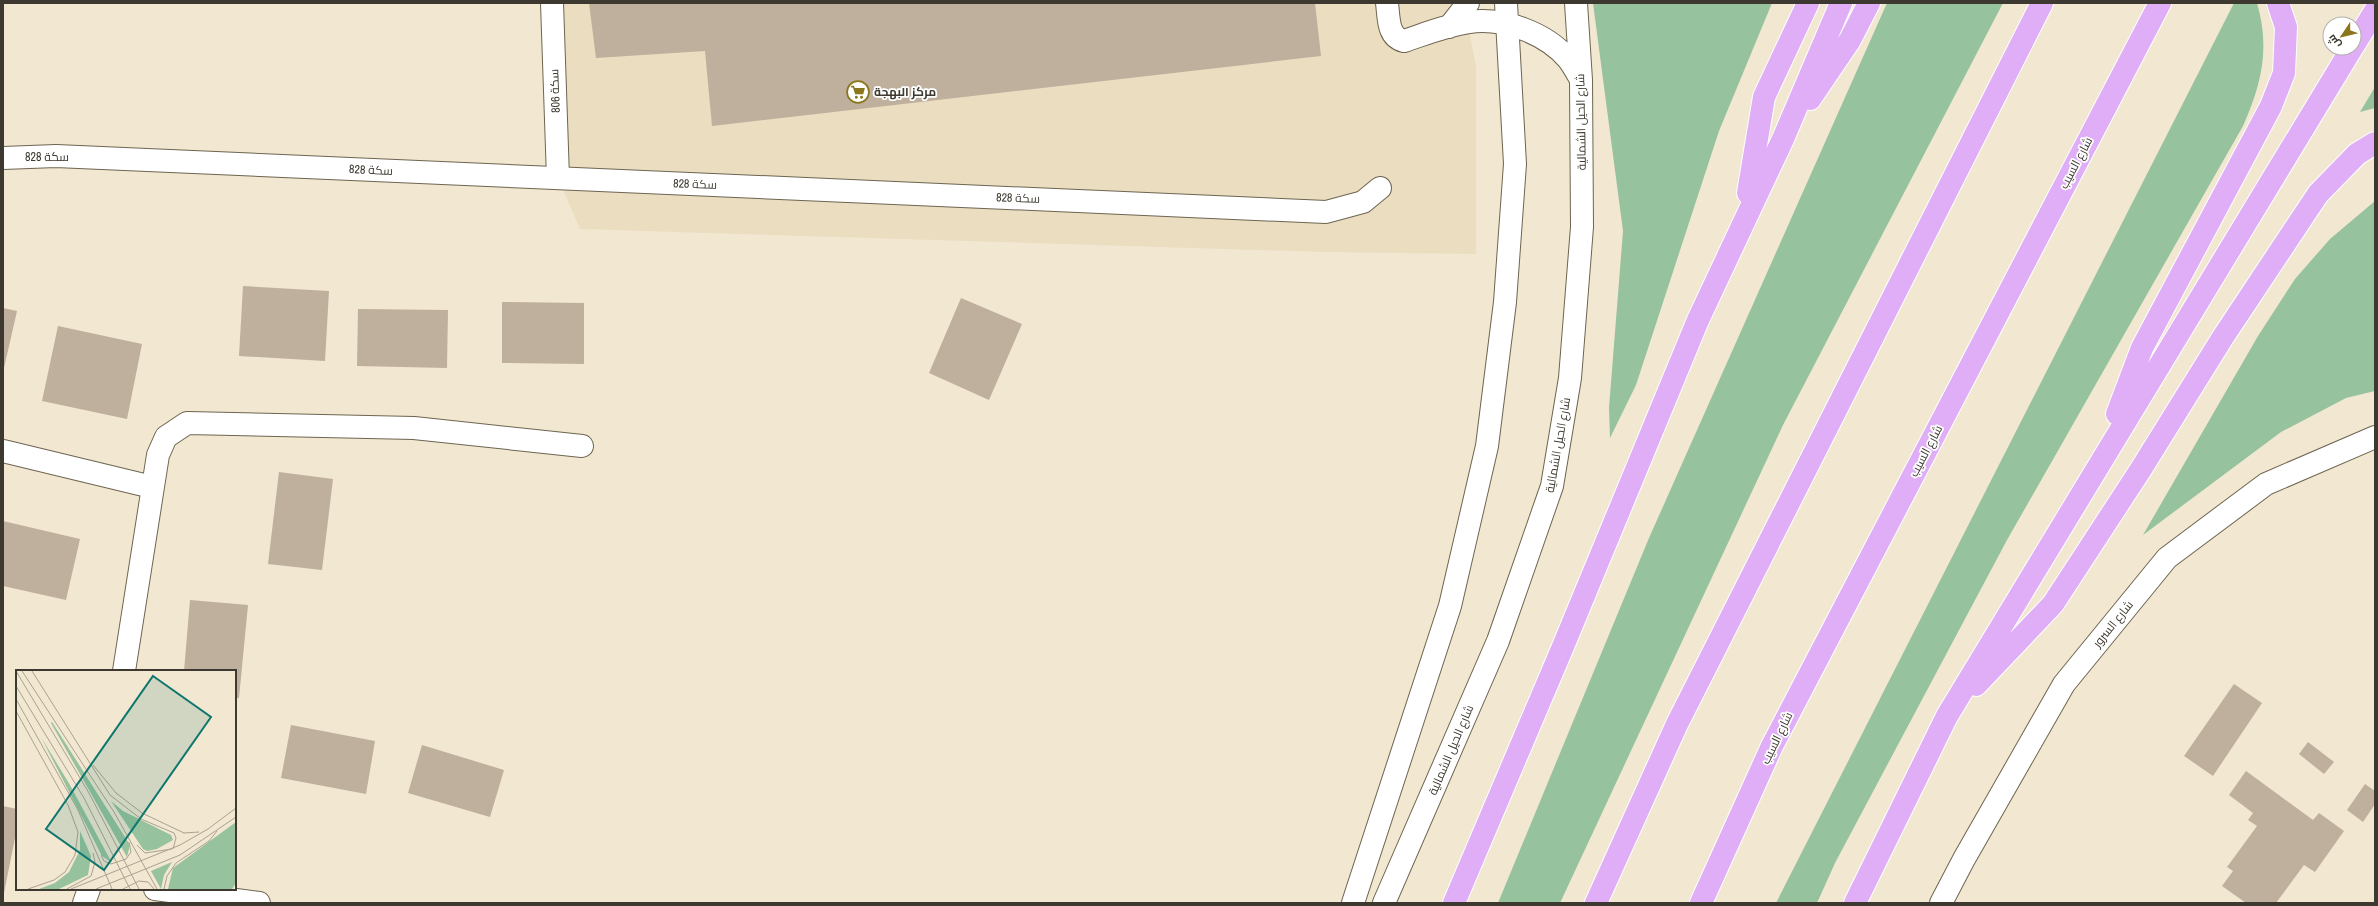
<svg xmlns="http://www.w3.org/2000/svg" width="2378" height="906" font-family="'Archivo Narrow',Cairo,sans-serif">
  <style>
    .built { fill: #eaddc0 }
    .green { fill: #96c29d }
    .building { fill: #bfaf9d }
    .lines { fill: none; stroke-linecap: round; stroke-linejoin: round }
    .minor-casing { stroke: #6d6551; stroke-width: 24 }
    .highway-casing { stroke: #fff; stroke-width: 24 }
    .minor { stroke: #fff; stroke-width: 22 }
    .highway { stroke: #dfaef6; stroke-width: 22 }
    .labels { text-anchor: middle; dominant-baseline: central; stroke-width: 3.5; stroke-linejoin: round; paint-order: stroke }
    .street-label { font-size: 12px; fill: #3d3930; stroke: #fff }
    .poi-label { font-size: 12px; font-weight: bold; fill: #3d3930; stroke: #fff; text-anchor: start }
    .inset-road { fill: none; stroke: #aaa191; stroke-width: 1 }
    .view { fill: #0f766e; fill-opacity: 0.15; stroke: #0f766e; stroke-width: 2 }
    .inset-edge { fill: none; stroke: #3d3930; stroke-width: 2 }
  </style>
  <rect width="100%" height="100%" fill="#f2e7d1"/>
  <path class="built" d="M552,3H1464L1476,67V254L1324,252L580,229L558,178Z"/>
  <path class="green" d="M1593,3H1772L1719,131L1636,385L1610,438L1609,408L1623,231Z
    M1887,3H2003L1783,425L1560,903H1498L1649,538Z
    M2234,3H2257C2270,48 2262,83 2243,126L2007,540L1835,863L1817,903H1776Z
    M2375,87V108L2360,112Z
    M2375,201V391L2346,398L2281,432L2143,535L2258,336L2295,279L2330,239Z"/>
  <path class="building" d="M589,3H1315L1321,56L712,126L705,51L596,58Z
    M243,286L329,291L325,361L239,356Z
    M961,298L1022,324L989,400L929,373Z
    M502,302L584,303V364L502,363Z
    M3,308L17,311L4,368H3Z
    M358,309L448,310L447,368L357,366Z
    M58,326L142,344L127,419L42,401Z
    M279,472L333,479L322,570L268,564Z
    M3,521L80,539L66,600L3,586Z
    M190,600L248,605L239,698H235V671H184Z
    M2234,684L2262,703L2213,776L2184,756Z
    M291,725L375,741L366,794L281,778Z
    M2308,742L2334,762L2324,774L2299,754Z
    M422,745L504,770L490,817L408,793Z
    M2246,771L2313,820L2319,813L2344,831L2315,872L2304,865L2276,903H2246L2222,886L2233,871L2227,867L2257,826L2248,820L2253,813L2229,795Z
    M2365,784L2375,791V804L2363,822L2347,810Z
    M3,806L17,809V828L4,893Z"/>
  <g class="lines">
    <g class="minor-casing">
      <path id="minor" d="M552,3L558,178
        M1387,3C1389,17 1387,37 1404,41C1425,34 1447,25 1469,22C1503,17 1546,33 1568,59C1573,65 1577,73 1581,80
        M1449,27L1468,3
        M3,158L56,156L1326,212L1363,202L1380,188
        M3,451L152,487
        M124,671L158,455L166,437L187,423L414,428L582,446
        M155,889L259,903
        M84,903L89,889
        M1353,903L1450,606L1487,446L1505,302L1515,164L1506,3
        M1384,903L1498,641L1552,486L1570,378L1582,227L1581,80L1576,3
        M1941,903L1964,859L2064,684L2167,558L2266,484L2375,437"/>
    </g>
    <g class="highway-casing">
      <path id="highway" d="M2354,45L2375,11
        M1810,99L1850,40L1869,3
        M1748,193L1764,97L1808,3
        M2117,414L2142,348L2271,106L2284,73L2286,27L2278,3
        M1976,685L2053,604L2141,469L2223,337L2318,194L2357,154L2375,143
        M1454,903L1562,649L1698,320L1783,139L1841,3
        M1596,903L1677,724L2042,3
        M1701,903L1772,746L2160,3
        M1855,903L1947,716L2352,48"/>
    </g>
    <use href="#minor" class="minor"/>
    <use href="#highway" class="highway"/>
  </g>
  <defs>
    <g id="supermarket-ring" transform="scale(1.15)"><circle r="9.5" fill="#fff" stroke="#8a771b" stroke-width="1.5"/><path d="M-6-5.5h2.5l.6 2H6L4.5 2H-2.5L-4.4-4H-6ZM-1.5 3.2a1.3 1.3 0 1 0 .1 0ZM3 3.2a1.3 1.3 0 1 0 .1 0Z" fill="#8a771b"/></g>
  </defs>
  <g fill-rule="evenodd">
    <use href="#supermarket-ring" x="858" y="92"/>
  </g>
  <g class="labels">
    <g class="street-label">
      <text transform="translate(555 91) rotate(-92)">سكة 806</text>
      <text transform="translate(1581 122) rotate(-91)">شارع الحيل الشمالية</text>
      <text x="47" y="157">سكة 828</text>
      <text transform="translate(2076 163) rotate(-62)">شارع السيب</text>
      <text transform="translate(371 170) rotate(3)">سكة 828</text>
      <text transform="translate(695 184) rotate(2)">سكة 828</text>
      <text transform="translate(1018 198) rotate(2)">سكة 828</text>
      <text transform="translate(1558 445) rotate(-80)">شارع الحيل الشمالية</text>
      <text transform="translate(1926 451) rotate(-62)">شارع السيب</text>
      <text transform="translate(2113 624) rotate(-51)">شارع السرور</text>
      <text transform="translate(1777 738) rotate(-64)">شارع السيب</text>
      <text transform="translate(1451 750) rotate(-67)">شارع الحيل الشمالية</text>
    </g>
    <g class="poi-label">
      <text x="874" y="92">مركز البهجة</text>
    </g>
  </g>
  <g transform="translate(16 670)">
    <rect width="220" height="220" fill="#f2e7d1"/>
    <path d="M36,52L114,175L111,187L35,53ZM25,67L54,115L96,193L86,186ZM95,131L107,141L155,165L157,170L141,179L131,181L127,179ZM220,152V213L216,219H152L157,198ZM64,161L75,186L72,205L43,219H23L39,213L53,202L64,180ZM156,192L148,205L145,219L135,201Z" fill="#96c29d"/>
    <path class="inset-road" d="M0,1L73,123L123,219M6,1L98,142L141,219M16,1L94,125L125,149L158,163L160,168L157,179M0,16L68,128L114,219M0,29L62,140L96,219M0,41L52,135L62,162L59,185L49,202L38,210L12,219M77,95L100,123L126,143L168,163L183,162M121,175L129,183L156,179M85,185L88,191L95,194L110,189L115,182L113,172M51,219L75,206L79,192L77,183M55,219L164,175L192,159L220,138M80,219L164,185L220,147M107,219L123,211L132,212L138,219M148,219L151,206L160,193L193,171L201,161"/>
    <path class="view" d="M137,6L195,47L88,200L30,159Z"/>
    <rect width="220" height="220" class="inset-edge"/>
  </g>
  <rect width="2378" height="906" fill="none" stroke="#3d3930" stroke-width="8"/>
  <g transform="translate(2342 36) rotate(235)"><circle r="19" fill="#ffffff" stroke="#b1b0ac"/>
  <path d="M0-3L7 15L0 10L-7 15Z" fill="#8a771b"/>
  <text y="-6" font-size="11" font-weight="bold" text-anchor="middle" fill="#3d3930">ش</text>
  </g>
</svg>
